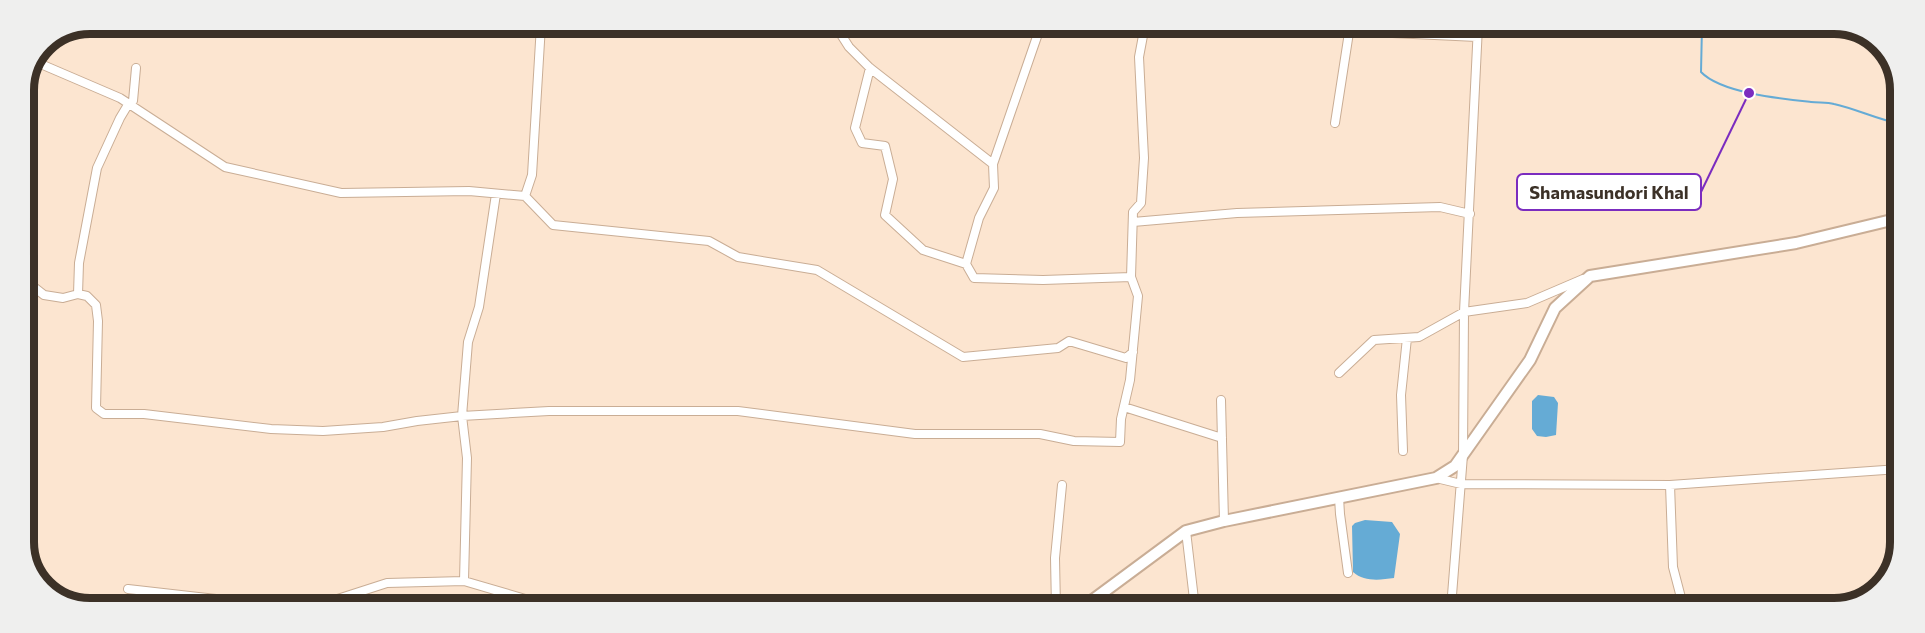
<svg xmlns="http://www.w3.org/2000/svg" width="1925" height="633" font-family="Commissioner,sans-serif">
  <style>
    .water { fill: #65abd5 }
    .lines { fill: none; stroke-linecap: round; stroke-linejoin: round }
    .stream { stroke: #65abd5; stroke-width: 2 }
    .minor-casing { stroke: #c9ad95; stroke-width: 10 }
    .major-casing { stroke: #c9ad95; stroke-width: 14 }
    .minor { stroke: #fff; stroke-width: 8 }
    .major { stroke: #fff; stroke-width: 10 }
    .rim { fill: none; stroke: #3c3127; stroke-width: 8 }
    .leader { fill: none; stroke: #7b2cbf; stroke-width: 2 }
    .callout-dot { fill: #7b2cbf; stroke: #fff; stroke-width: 2 }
    .callout { fill: #fff; stroke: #7b2cbf; stroke-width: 2 }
    .callout-label { font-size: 18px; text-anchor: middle; font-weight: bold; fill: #3c3127 }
  </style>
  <rect width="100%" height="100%" fill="#fce5d0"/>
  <path class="water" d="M1538,395L1554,397L1558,403L1556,435L1546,437L1537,436L1532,429V401Z
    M1365,520L1392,522L1400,534L1394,578C1380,580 1364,582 1353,572L1352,526L1355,523Z"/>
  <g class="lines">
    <path class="stream" d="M1702,26L1701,72C1721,93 1782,99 1811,102C1819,103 1827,102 1834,104C1857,109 1878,120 1901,124"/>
    <g class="minor-casing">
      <path id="minor" d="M835,25L849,47L870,68L993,164L1041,25
        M1284,26L1350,31L1477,37
        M36,62L120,98L225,167L341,193L469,191L525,196L532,175L541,25
        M870,68L855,128L862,143L885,146L893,179L885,215L923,250L966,264
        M1335,123L1350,26
        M993,164L994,188L979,218L966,264L974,278L1043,280L1131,277
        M525,196L553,225L709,241L738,257L817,270L963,357L1058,348L1069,341L1126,358L1133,352
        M1133,222L1237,213L1440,207L1470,214
        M24,284H30L44,295L63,298L78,294L87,296L96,305L98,321L96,408L104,414H144L271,429L323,431L383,427L417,421L462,416L549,411H738L915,434H1040L1074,441L1120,442L1121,419L1130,380L1138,296L1131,277L1133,212L1141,203L1144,158L1139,57L1145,25
        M78,294L79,263L97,168L120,118L129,103L133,101L136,68
        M1339,373L1374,340L1419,337L1464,312L1527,303L1583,279
        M1221,400L1224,521
        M1124,407L1222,438
        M1403,451L1401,395L1407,338
        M1436,478L1461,484L1670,485L1899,469
        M1670,485L1673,567L1684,609
        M1339,497L1340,514L1348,573
        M1186,531L1195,608
        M464,581L539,603L541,607
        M128,589L279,606L325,603L387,583L464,581L467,458L462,416L468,342L479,307L496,194
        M1056,608L1055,558L1062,485
        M1451,608L1463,455L1464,312L1478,26"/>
    </g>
    <g class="major-casing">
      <path id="major" d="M1082,608L1186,531L1224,521L1436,478L1455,466L1530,360L1555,308L1590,276L1796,243L1900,218"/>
    </g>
    <use href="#minor" class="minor"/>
    <use href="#major" class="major"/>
  </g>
  <path d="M0 0H1925V633H0ZM90 34H1834A56 56 0 0 1 1890 90V542A56 56 0 0 1 1834 598H90A56 56 0 0 1 34 542V90A56 56 0 0 1 90 34Z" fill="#efefee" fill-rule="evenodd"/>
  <path class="rim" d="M90 34H1834A56 56 0 0 1 1890 90V542A56 56 0 0 1 1834 598H90A56 56 0 0 1 34 542V90A56 56 0 0 1 90 34Z"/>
  <path class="leader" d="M1749 93L1701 192"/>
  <circle class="callout-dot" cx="1749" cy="93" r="6"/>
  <rect class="callout" x="1517" y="174" width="184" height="36" rx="6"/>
  <g class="callout-label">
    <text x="1609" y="199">Shamasundori Khal</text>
  </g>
</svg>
